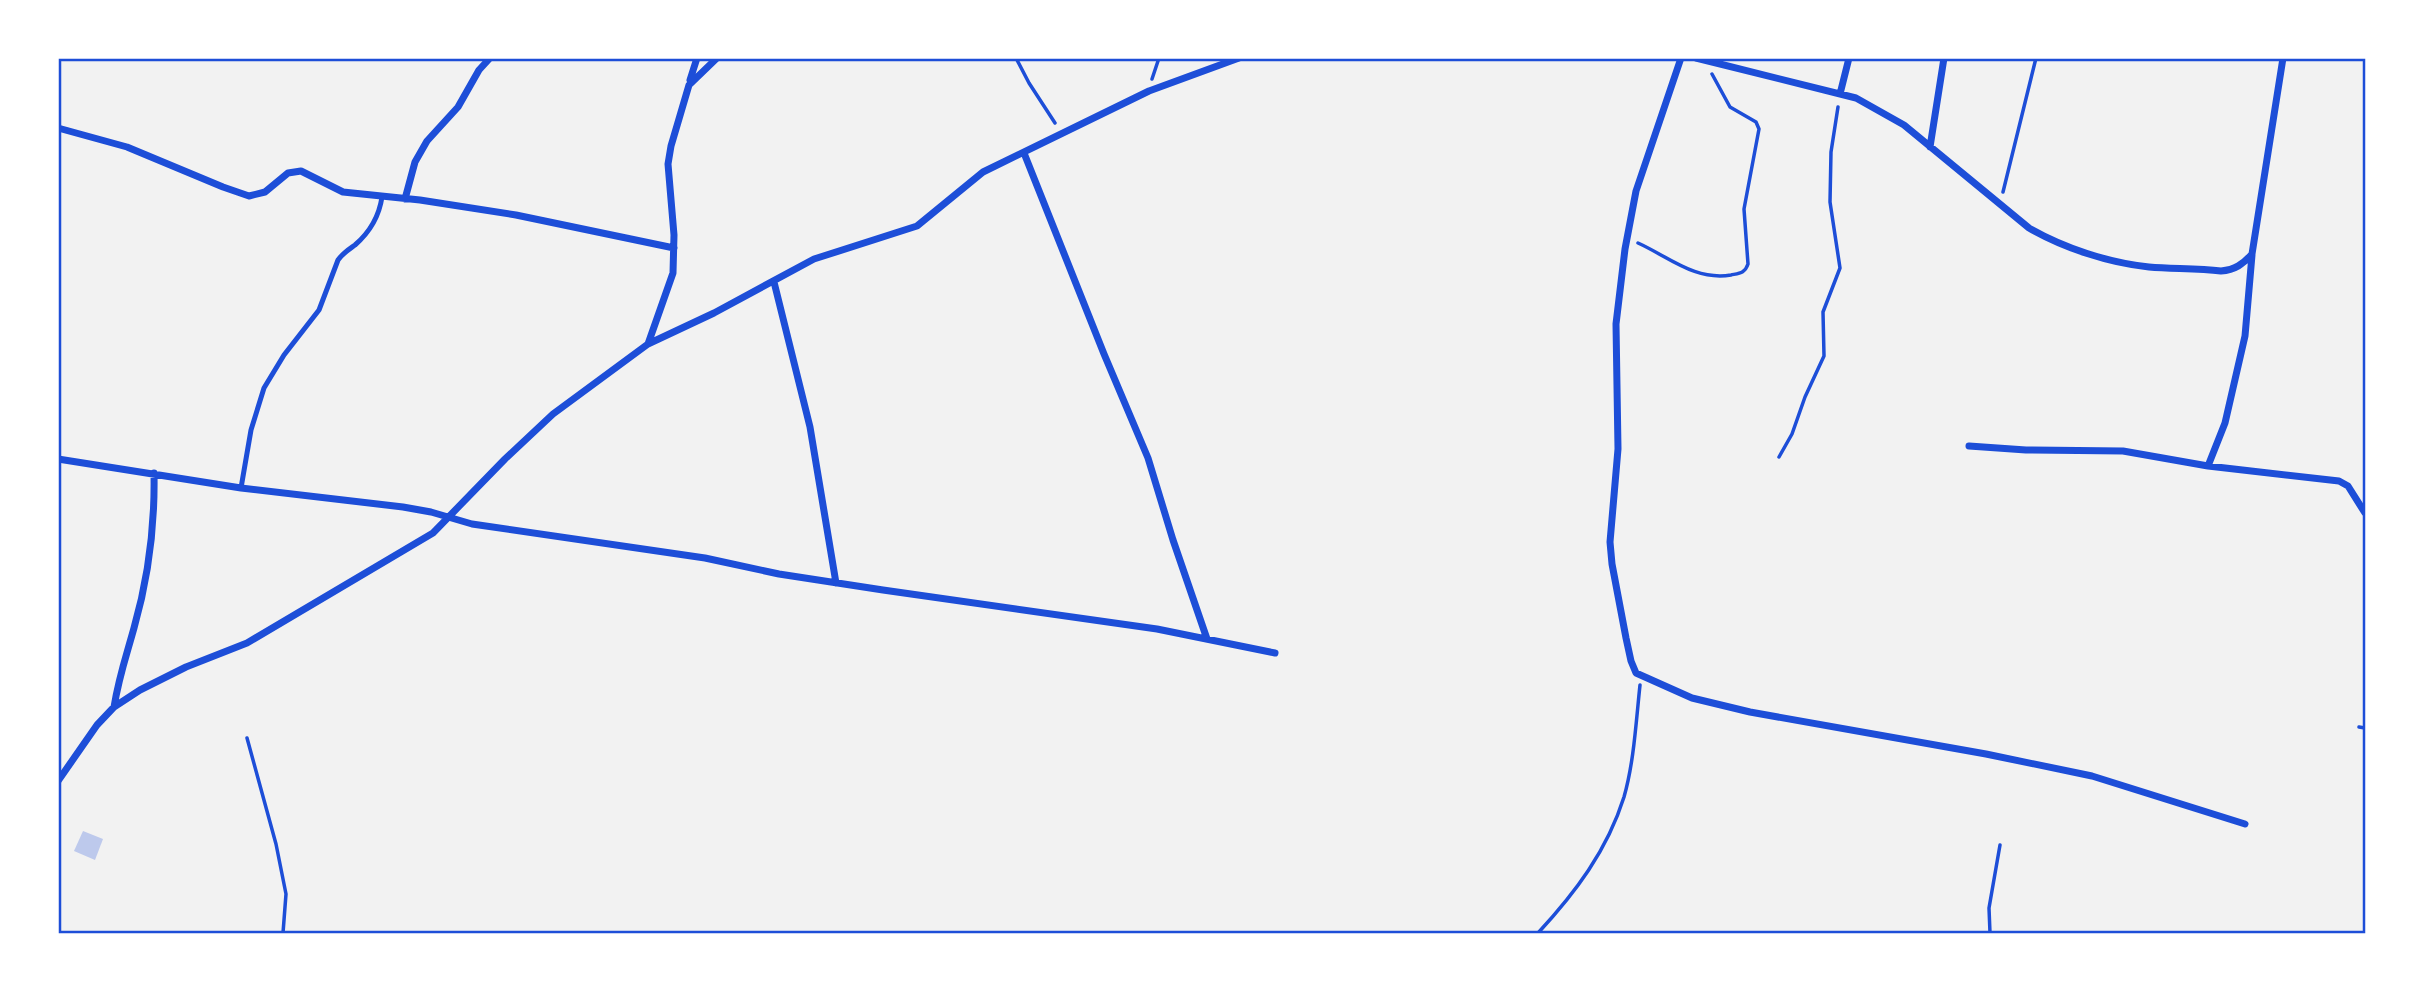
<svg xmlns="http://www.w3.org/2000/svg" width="2423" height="991" font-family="Cabin,sans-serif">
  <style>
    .building { fill: #bdc9ec }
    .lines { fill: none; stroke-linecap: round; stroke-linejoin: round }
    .path { stroke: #1d4ed8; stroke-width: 3.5 }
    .service { stroke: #1d4ed8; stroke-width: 5 }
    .minor { stroke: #1d4ed8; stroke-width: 7 }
    .neatline { fill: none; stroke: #1d4ed8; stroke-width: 2.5 }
  </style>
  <rect width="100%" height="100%" fill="#f2f2f2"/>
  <path class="building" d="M83,831L103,839L95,860L74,851Z"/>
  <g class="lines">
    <path class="path" d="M1016,58L1029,83L1055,123
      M1152,79L1159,58
      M2003,192L2036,58
      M1638,243C1669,257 1695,281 1731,275C1740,273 1745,273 1748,264L1744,209L1759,129L1756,122L1730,107L1712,74
      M1779,457L1792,434L1805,397L1824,356L1823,312L1840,268L1830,202L1831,152L1838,107
      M2359,727L2365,728
      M247,738L276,844L286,894L283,933
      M1538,933C1575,893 1607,851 1624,797C1634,762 1636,722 1640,685
      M1990,933L1989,908L2000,845"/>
    <path class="service" d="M241,488L251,430L264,388L284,355L319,310L338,260C343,253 348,250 355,245C370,232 379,217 382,197"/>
    <path class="minor" d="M1681,58L1636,191L1625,249L1616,324L1618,449L1610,542L1612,564L1626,638L1631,661L1636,673L1692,698L1750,712L1986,754L2092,776L2245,824
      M1696,58L1856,98L1904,125L2029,228C2064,248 2109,263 2149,267C2173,269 2197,268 2221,271C2235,270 2243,264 2252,254L2283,58
      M690,80L697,58
      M1840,94L1849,58
      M58,128L127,147L223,187L249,196L265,192L288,173L301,171L343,192L420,200L516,215L674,248
      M1930,147L1944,58
      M1024,153L1104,354L1148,458L1173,540L1207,639
      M405,199L415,162L427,141L458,107L479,70L490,58
      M774,282L810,427L836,583
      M648,344L673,273L674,235L668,164L671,146L689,85L717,58
      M1969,446L2026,450L2123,451L2208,466L2339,481L2348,486L2365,513
      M58,459L241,488L403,507L431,512L472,524L705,558L779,574L883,590L1157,629L1275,653
      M2208,466L2225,423L2245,336L2252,255
      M114,707C119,676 126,657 134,628C148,579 155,525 154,473
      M58,781L97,725L114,707L140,690L186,667L247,643L433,533L505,459L553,414L648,344L714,313L814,259L917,226L983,172L1149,91L1239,58"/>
  </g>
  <rect width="2423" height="991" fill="none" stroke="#ffffff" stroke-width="119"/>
  <rect x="60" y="60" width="2304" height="872" class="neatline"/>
</svg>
